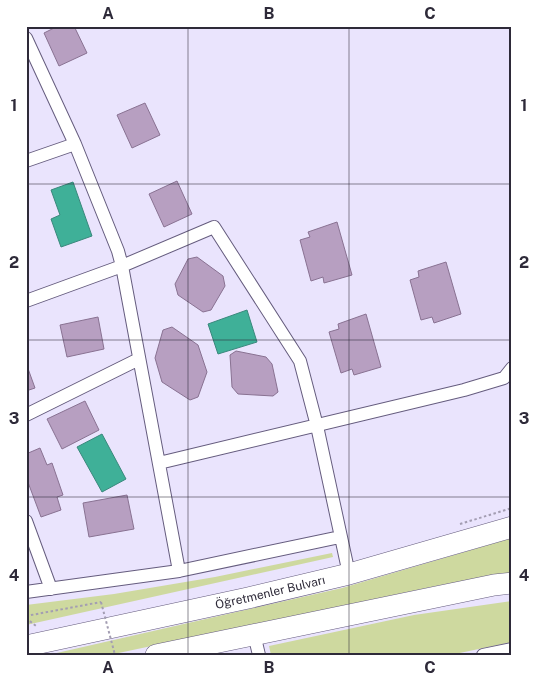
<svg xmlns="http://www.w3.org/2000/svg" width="538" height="681" font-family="'Public Sans',sans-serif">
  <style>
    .green { fill: #ced99f }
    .water { fill: #3fb098; stroke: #3a887c }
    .building { fill: #b79fc1; stroke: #897292 }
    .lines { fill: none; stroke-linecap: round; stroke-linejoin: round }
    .street-casing { stroke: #655c7e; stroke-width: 14 }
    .primary-casing { stroke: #655c7e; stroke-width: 22 }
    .path { stroke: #a39db2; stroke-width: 2; stroke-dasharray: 2.5 2.5; stroke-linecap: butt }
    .street { stroke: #fff; stroke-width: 12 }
    .primary { stroke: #fff; stroke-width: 21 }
    .path-bridge { stroke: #a39db2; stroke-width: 2; stroke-dasharray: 2.5 2.5; stroke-linecap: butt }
    .grid { fill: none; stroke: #2e2a39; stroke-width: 1; stroke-opacity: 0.55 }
    .labels { text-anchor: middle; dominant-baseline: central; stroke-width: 4; stroke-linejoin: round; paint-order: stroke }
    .street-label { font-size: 12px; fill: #2e2a39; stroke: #fff }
    .neatline { fill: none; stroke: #2e2a39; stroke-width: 2 }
    .grid-label { font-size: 16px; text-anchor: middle; font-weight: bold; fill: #2e2a39 }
  </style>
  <rect width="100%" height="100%" fill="#eae4fd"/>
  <path class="green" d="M512,538V573L441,585L109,655H48L342,588Z
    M332,553L333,557L26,625V605L114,594L215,577Z
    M512,601V642L450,655H271L269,646L414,615Z"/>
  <path class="water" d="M73,182L92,236L61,247L51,219L60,215L51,190Z
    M247,310L257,342L218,354L208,324Z
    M102,434L126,479L102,492L77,447Z"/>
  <path class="building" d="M58,26H74L87,53L59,66L44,33Z
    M145,103L160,135L132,148L117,115Z
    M177,181L192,214L164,227L149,194Z
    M337,222L352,275L324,283L323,277L311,281L300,240L310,237L308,232Z
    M197,257L223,276L225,286L211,310L203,312L178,295L175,284L188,259Z
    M446,262L461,314L434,323L432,317L421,320L410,280L419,277L418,271Z
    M366,314L381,367L354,375L352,369L341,373L329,332L339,329L338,324Z
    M98,317L104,349L67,357L60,325Z
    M172,327L198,345L207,372L198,397L190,400L162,382L155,358L163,330Z
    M236,351L266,357L272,364L278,392L273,396L238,394L232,387L230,355Z
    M26,363L35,388L26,391Z
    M85,401L99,430L62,449L47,419Z
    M40,448L47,465L52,463L63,495L57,497L61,510L41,517L26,477V454Z
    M127,495L134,529L89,537L83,503Z"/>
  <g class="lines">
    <g class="street-casing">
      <path id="street" d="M26,38L75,144L118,251L122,266L179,571
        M26,161L75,144
        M26,301L122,266L214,227L300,361L317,426L349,574
        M26,415L139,359
        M159,463L464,390L504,378L512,368
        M26,521L51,589
        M26,592L179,571L340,537
        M254,634L259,655
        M483,655L512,649"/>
    </g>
    <g class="primary-casing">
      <g id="primary">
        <path id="s1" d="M26,646L248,598L349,574L512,527"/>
        <path d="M156,655L494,585L512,583"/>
      </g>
    </g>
    <path class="path" d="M460,524L512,508
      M26,616L101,602
      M26,618L36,626"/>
    <use href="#street" class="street"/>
    <use href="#primary" class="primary"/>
    <path class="path-bridge" d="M101,602L115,655"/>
  </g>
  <path class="grid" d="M188,26V655M349,26V655M26,184H512M26,340H512M26,497H512"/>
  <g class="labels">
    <g class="street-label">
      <text stroke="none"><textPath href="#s1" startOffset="250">Öğretmenler Bulvarı</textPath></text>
    </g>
  </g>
  <rect width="538" height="681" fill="none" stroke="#ffffff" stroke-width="55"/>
  <rect x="28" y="28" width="482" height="626" class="neatline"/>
  <g class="grid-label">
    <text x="108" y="19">A</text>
    <text x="269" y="19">B</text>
    <text x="430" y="19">C</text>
    <text x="14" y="111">1</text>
    <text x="524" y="111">1</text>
    <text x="14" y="268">2</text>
    <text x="524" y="268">2</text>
    <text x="14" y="424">3</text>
    <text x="524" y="424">3</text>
    <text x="14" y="581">4</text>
    <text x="524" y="581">4</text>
    <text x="108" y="673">A</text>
    <text x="269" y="673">B</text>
    <text x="430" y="673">C</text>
  </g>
</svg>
